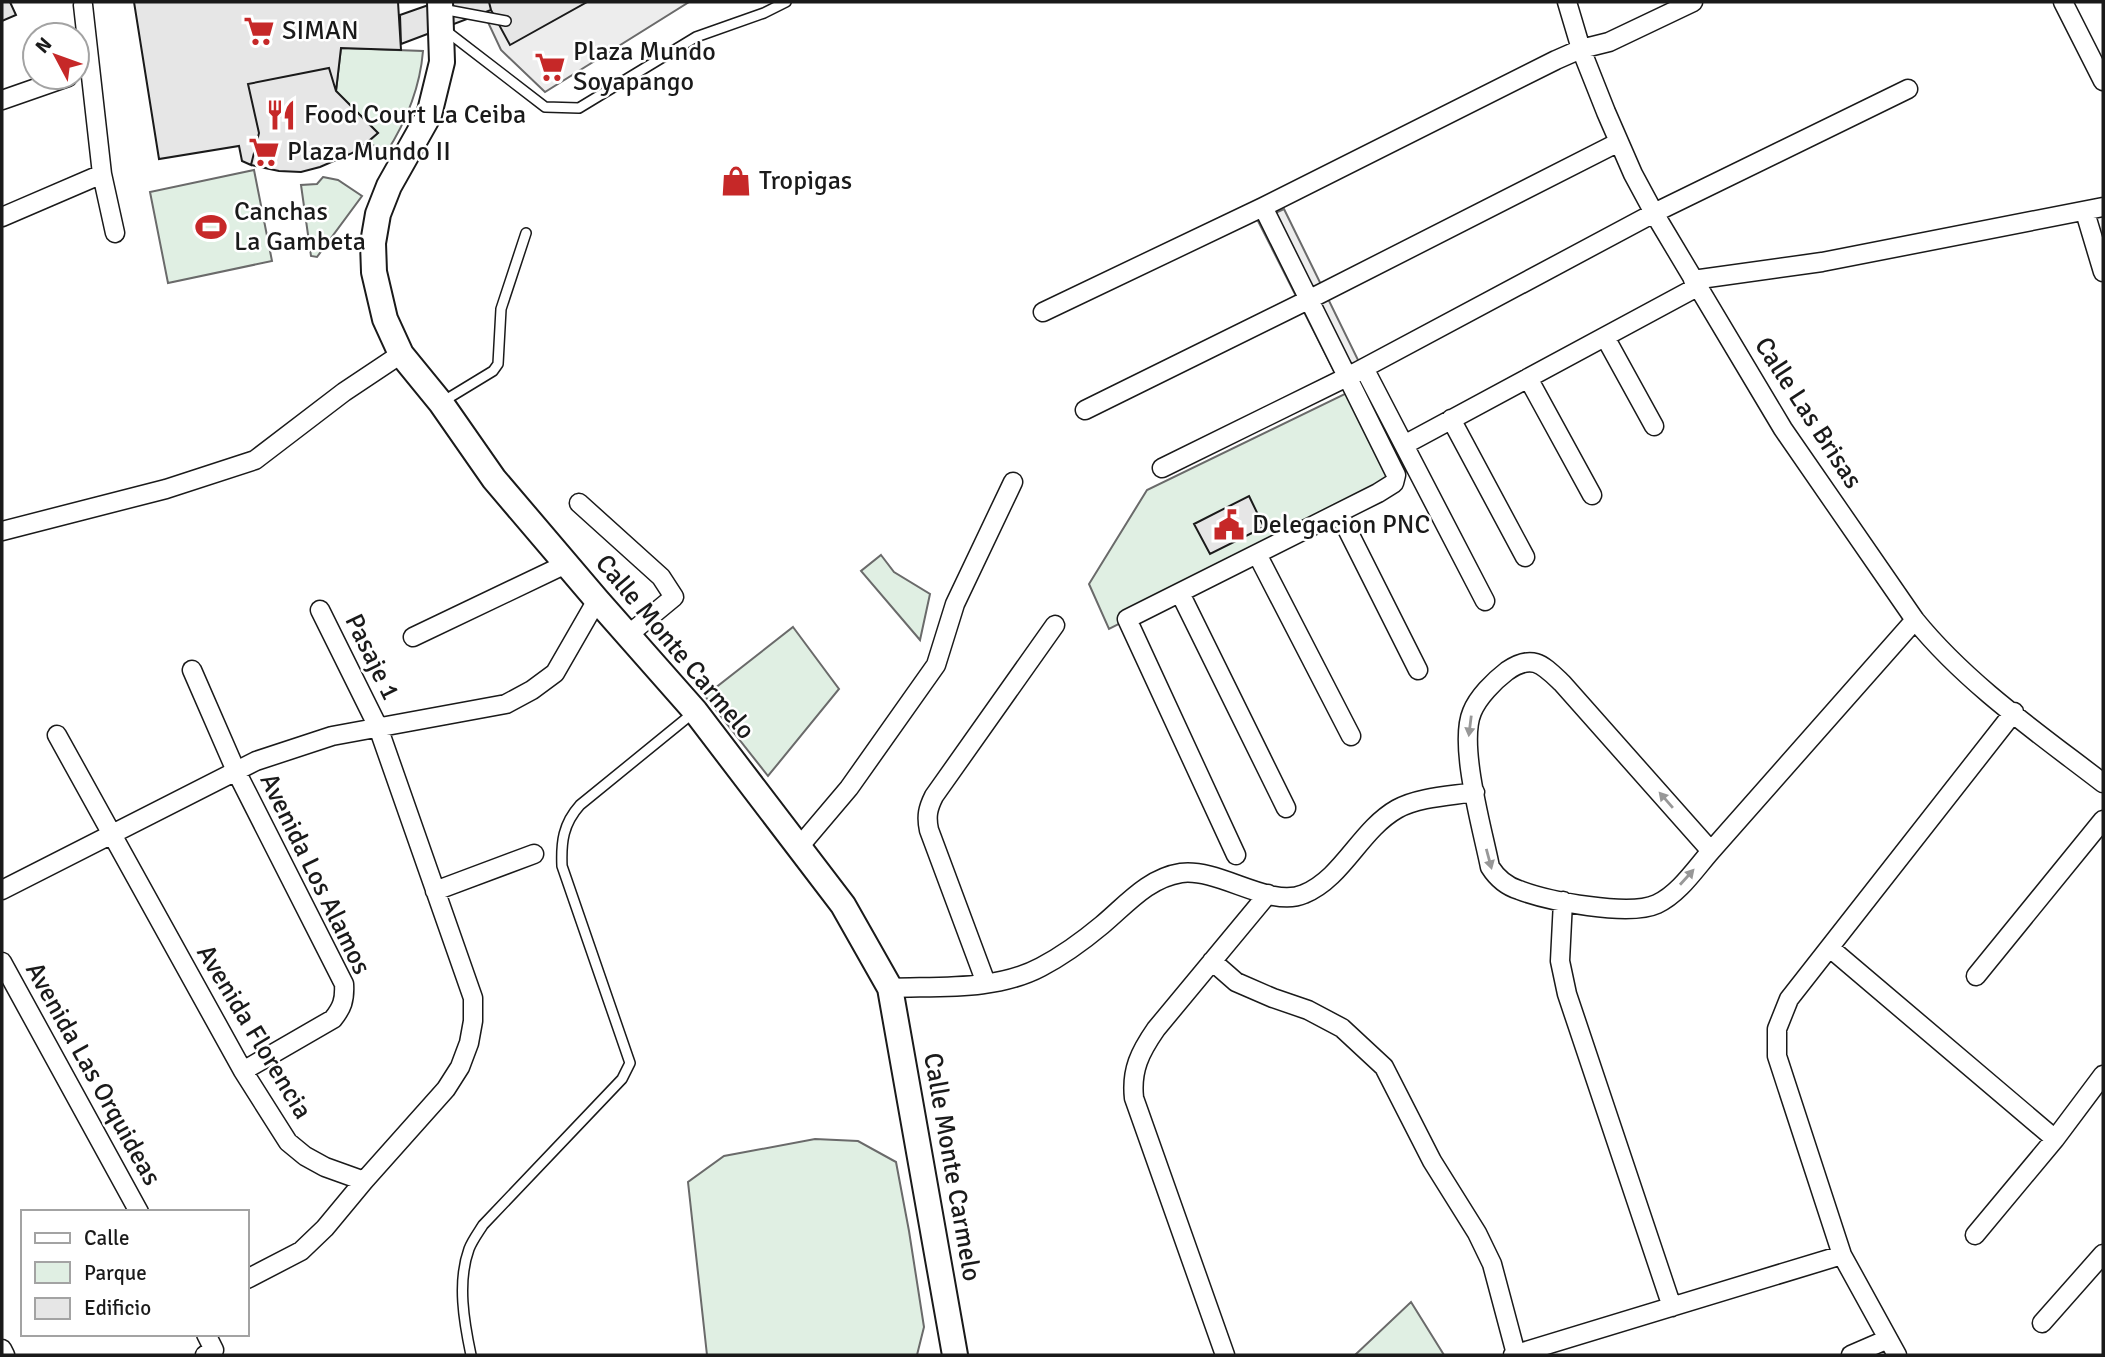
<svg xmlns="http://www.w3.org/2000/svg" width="2105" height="1357" font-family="Signika,sans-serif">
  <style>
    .green { fill: #e0efe3; stroke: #6a6a6a; stroke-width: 2 }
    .parking { fill: #ededed; stroke: #6a6a6a; stroke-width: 2 }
    .building { fill: #e6e6e6; stroke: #1a1a1a; stroke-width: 2 }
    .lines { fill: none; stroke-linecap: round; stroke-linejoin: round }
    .lane-casing { stroke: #1a1a1a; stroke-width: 12 }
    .street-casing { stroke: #1a1a1a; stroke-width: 21 }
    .secondary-casing { stroke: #1a1a1a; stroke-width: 28 }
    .lane { stroke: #fff; stroke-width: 9 }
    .street { stroke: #fff; stroke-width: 18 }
    .secondary { stroke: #fff; stroke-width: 24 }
    .oneway { fill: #989898 }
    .labels { text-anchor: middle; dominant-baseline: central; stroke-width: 5; stroke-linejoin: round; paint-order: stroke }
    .poi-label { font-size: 26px; fill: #1a1a1a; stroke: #fff; text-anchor: start }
    .street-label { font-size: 26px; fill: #1a1a1a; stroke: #fff }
  </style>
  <rect width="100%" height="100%" fill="#fff"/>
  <path class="green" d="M341,48L423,51C420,88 406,122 386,153L368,142L378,133L336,91Z
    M254,170L272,261L168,283L150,192Z
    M323,177L338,180L362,196L317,257L311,256L301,185L317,184Z
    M1355,389L1396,475L1375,495L1109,629L1089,584L1147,490Z
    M881,555L894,572L930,594L920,640L861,571Z
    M793,627L839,689L768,776L705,696Z
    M815,1139L858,1141L896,1162L909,1231L924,1327L917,1355H707L688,1182L724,1156Z
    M1411,1302L1444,1355H1355Z"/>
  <path class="parking" d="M483,2H689L545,92L501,50L486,18Z
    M1284,209L1361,366L1338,379L1258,221Z"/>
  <path class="building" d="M2,2H10L16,15L2,21Z
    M134,2H398L401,50L341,48L336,91L329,68L248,84L259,133L251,165L242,161L239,146L159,159Z
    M437,2H489L491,10L401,44L400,15Z
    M489,2H587L510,45L491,10Z
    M329,68L336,91L378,133L357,151L320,167L301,172L279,171L251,165L259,133L248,84Z
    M1249,496L1264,527L1210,554L1194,524Z"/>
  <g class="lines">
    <g class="lane-casing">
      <path id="lane" d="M442,9L506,21
        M445,30L545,107L579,108L696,37L764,13L786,2
        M442,402L493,371L498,364L501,309L526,233
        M471,1355C464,1322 457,1282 469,1249C472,1241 478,1233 483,1225L622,1079L630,1063L562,866C561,842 563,824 580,805L693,713"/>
    </g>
    <g class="street-casing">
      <path id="street" d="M1567,2L1581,49L1606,112L1633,174L1654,213L1783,429L1915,620C1967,684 2038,733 2103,783
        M2063,2L2103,81
        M83,5L102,174L115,233
        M2,100L68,77
        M2085,212L2103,272
        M2,217L102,174
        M1693,280L1822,262L2103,207
        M1043,312L1263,207L1556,60L1581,49L1609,42L1693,2
        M1605,337L1654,426
        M1364,368L1485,601
        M1528,378L1592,495
        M1085,410L1310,299L1619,142
        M1451,419L1525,557
        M1404,445L1697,287
        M1162,468L1349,376L1654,213L1908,89
        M579,503L661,577L674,597L628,635
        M1339,513L1418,670
        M2,531L166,489L255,460L344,392L401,354
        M1257,554L1351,736
        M1180,593L1286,808
        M413,637L566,564
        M192,670L236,771L344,984C345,1000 342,1008 333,1019L243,1071
        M57,735L243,1071L288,1142L305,1156L325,1167L364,1181L446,1089L460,1067L469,1043L473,1021V998L378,727L320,610
        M799,847L849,788L936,665L955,604L1013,482
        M1711,851L1562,683C1543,665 1533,653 1507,671C1494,681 1478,697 1472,712C1458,745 1483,831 1490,867C1497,878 1506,886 1519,890C1548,901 1629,917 1657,904C1679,894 1696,868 1711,851L1915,620
        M1236,855L1127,619L1378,493L1394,483L1396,475L1263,207
        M2,890L256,761L332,736L506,704L532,690L555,673L597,600
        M435,891L534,854
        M1563,901L1560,961L1567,994L1672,1307
        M1830,948L2055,1139
        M1212,961L1236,982L1273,998L1308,1010L1342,1028L1384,1067L1432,1161L1477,1233L1492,1264L1516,1354
        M2,962L139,1212
        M1976,976L2103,820
        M986,983L929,830C926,816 928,808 934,796L1055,625
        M890,988C939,986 996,991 1041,967C1062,956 1084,940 1102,925C1126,905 1148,878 1181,873C1220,868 1270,909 1304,894C1343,878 1360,830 1397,809C1419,797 1450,796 1475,792
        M1975,1235L2055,1139L2103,1075
        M247,1279L301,1251L325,1228L364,1181
        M2042,1323L2103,1254
        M2,1349L5,1355
        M205,1355L214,1350L206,1334
        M1225,1355L1134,1098C1131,1070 1140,1052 1156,1029L1268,894
        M1513,1355L1842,1255
        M1851,1355L1888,1339
        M1897,1355L1842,1255L1777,1056V1029L1789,999L2014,712"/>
    </g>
    <g class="secondary-casing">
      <path id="secondary" d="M440,2L442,62L429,115L389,186L378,214L373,243L374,272L385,319L401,354L441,403L494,479L597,600L695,711L843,905L890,988L955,1355"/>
    </g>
    <use href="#lane" class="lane"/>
    <use href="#street" class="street"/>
    <use href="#secondary" class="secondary"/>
  </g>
  <defs><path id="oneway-solid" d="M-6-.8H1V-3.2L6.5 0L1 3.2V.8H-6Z" transform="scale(1.75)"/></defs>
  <g class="oneway">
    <use href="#oneway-solid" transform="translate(1470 726) rotate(97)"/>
    <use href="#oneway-solid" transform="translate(1666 800) rotate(-131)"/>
    <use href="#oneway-solid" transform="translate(1489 859) rotate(75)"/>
    <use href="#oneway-solid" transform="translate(1687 877) rotate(-48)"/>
  </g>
  <defs>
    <g id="supermarket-bare" transform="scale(2.415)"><path d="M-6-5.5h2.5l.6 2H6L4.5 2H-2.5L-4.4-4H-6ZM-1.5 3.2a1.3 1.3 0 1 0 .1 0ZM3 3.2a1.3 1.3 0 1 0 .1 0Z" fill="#c62828" stroke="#fff" stroke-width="2.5" paint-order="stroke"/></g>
    <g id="restaurant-bare" transform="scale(2.415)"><path d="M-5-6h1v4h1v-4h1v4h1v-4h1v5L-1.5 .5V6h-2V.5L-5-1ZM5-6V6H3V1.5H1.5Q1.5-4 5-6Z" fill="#c62828" stroke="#fff" stroke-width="2.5" paint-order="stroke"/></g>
    <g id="shop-bare" transform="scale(2.415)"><path d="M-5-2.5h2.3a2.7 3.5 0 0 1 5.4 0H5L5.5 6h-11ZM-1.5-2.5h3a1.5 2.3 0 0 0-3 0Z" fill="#c62828" stroke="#fff" stroke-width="2.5" paint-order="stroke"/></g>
    <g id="stadium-bare" transform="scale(2.415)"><path d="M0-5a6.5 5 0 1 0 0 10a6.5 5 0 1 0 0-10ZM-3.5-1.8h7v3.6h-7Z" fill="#c62828" stroke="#fff" stroke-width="2.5" paint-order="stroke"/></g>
    <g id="civic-bare" transform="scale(2.415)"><path d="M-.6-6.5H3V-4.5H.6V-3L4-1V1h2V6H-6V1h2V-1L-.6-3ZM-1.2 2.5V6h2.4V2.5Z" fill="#c62828" stroke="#fff" stroke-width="2.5" paint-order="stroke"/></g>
  </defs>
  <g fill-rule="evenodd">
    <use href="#supermarket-bare" x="259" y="31"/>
    <use href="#supermarket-bare" x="550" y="67"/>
    <use href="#restaurant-bare" x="281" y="115"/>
    <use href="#supermarket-bare" x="264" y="152"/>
    <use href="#shop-bare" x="736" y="181"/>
    <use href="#stadium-bare" x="211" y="227"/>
    <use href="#civic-bare" x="1229" y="525"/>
  </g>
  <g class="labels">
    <g class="poi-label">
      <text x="282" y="31">SIMAN</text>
      <text x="573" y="52">Plaza Mundo<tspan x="573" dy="30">Soyapango</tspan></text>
      <text x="304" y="115">Food Court La Ceiba</text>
      <text x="287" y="152">Plaza Mundo II</text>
      <text x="759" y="181">Tropigas</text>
      <text x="234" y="212">Canchas<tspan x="234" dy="30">La Gambeta</tspan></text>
      <text x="1252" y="525">Delegacion PNC</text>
    </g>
    <g class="street-label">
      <text transform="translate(1808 413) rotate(57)">Calle Las Brisas</text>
      <text transform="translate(675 647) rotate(50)">Calle Monte Carmelo</text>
      <text transform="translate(372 657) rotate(64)">Pasaje 1</text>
      <text transform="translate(315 874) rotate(64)">Avenida Los Alamos</text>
      <text transform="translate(254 1032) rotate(59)">Avenida Florencia</text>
      <text transform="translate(93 1074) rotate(61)">Avenida Las Orquideas</text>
      <text transform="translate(952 1167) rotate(80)">Calle Monte Carmelo</text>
    </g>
  </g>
  <rect width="2105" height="1357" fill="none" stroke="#1a1a1a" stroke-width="7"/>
  <rect x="21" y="1210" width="228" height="126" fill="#ffffff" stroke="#a3a3a3" stroke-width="2"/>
  <rect x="35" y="1233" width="35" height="10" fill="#ffffff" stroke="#a3a3a3" stroke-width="2"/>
  <text x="84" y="1245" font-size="21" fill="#1a1a1a">Calle</text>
  <rect x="35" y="1262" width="35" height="21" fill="#e0efe3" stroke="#a3a3a3" stroke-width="2"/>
  <text x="84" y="1280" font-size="21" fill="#1a1a1a">Parque</text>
  <rect x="35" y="1298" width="35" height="21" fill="#e6e6e6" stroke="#a3a3a3" stroke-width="2"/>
  <text x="84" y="1315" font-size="21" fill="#1a1a1a">Edificio</text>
  <g transform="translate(56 56) rotate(311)"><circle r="33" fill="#ffffff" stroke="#a3a3a3" stroke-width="2"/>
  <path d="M0-5L12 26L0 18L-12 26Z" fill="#c62828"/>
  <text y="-10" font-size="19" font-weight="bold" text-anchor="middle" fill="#1a1a1a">N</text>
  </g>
</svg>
